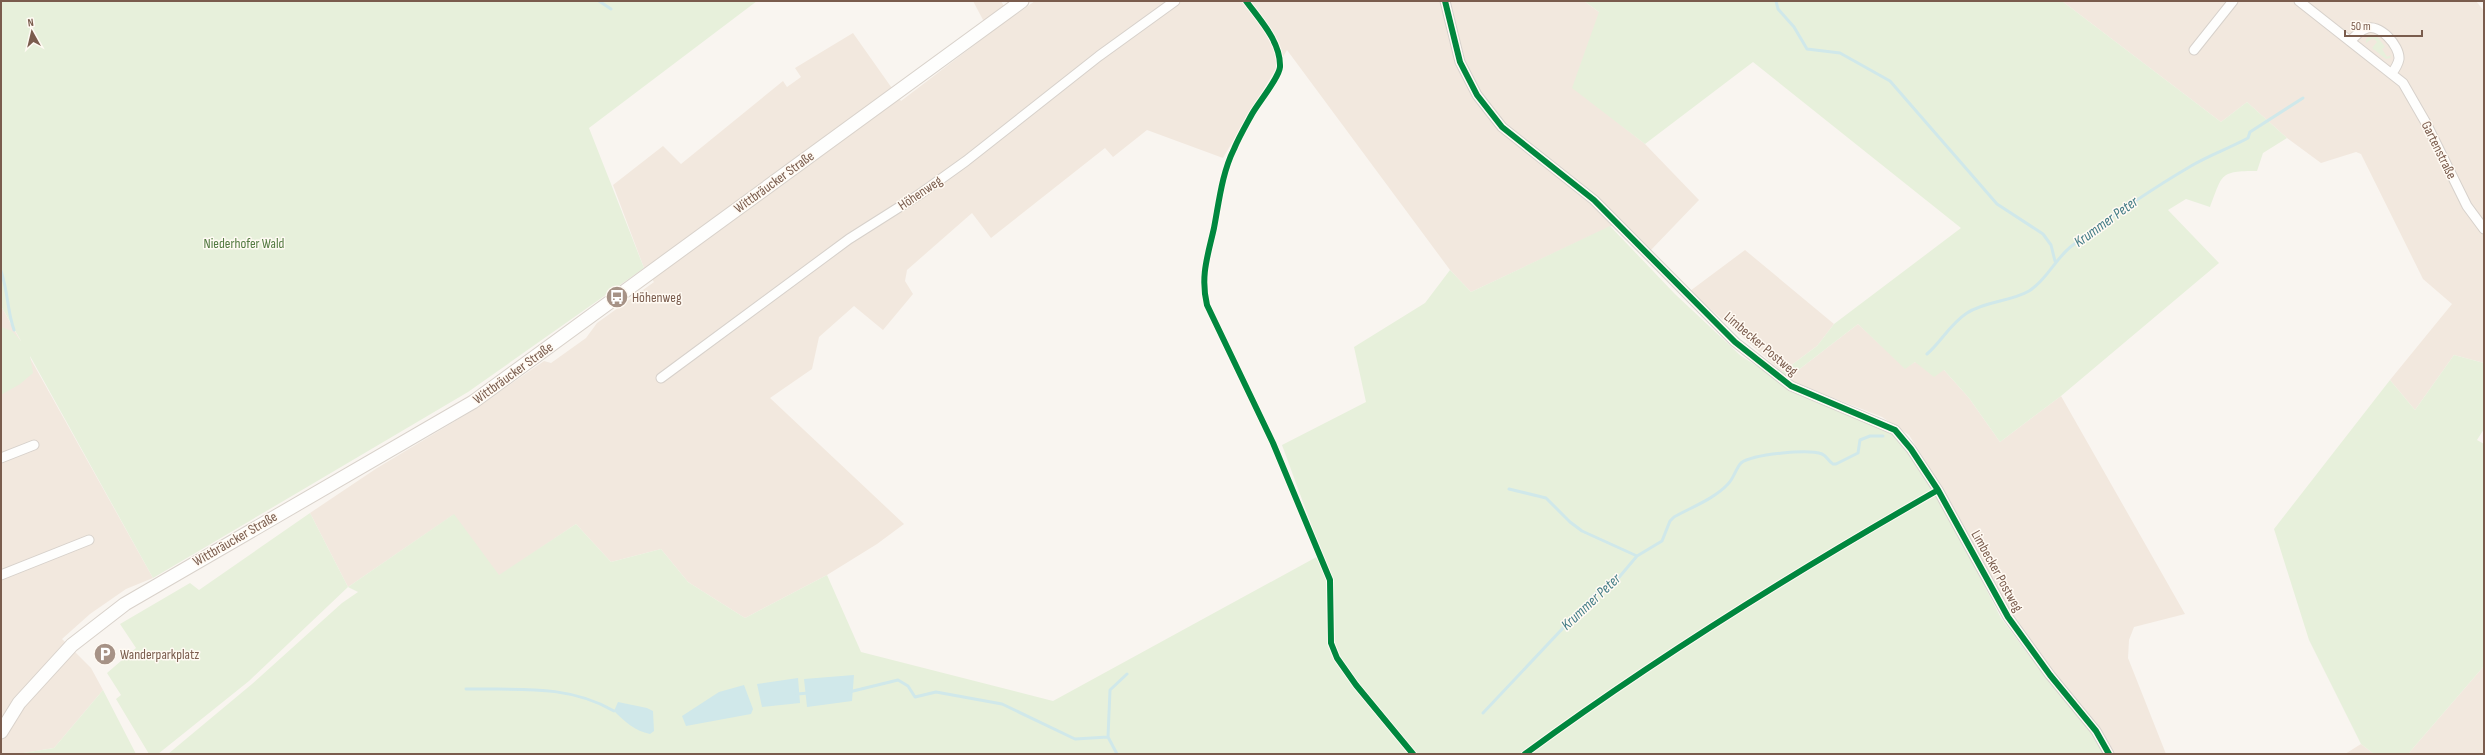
<svg xmlns="http://www.w3.org/2000/svg" width="2485" height="755" font-family="'Sofia Sans Condensed',sans-serif">
  <style>
    .residential { fill: #f2e8de }
    .green { fill: #e7f0db }
    .water { fill: #d0e8ea }
    .lines { fill: none; stroke-linecap: round; stroke-linejoin: round }
    .stream { stroke: #d0e8ea; stroke-width: 3 }
    .street-casing { stroke: #d7d1cb; stroke-width: 11 }
    .secondary-casing { stroke: #d9d2cb; stroke-width: 15 }
    .street { stroke: #fefefd; stroke-width: 9 }
    .secondary { stroke: #fefefd; stroke-width: 13 }
    .cycleway-casing { stroke: #fffaf3; stroke-width: 8 }
    .cycleway { stroke: #00873e; stroke-width: 6 }
    .labels { text-anchor: middle; dominant-baseline: central; stroke-width: 3; stroke-linejoin: round; paint-order: stroke }
    .street-label { font-size: 14px; fill: #7a5c4d; stroke: #fffaf3 }
    .park-label { font-size: 14px; fill: #537a41; stroke: #fffaf3 }
    .poi-label { font-size: 14px; fill: #7a5c4d; stroke: #fffaf3; text-anchor: start }
    .water-label { font-size: 15px; font-style: italic; fill: #437c86; stroke: #fffaf3 }
  </style>
  <rect width="100%" height="100%" fill="#f9f5f0"/>
  <path class="residential" d="M973,1H1001L1011,18L1035,1H1584L1599,12L1612,118L1645,144L1699,200L1650,251L1620,222L1471,292L1450,270L1287,50L1223,158L1147,130L1113,157L1105,148L991,238L972,213L907,270L905,281L913,294L883,330L854,306L819,337L812,369L770,398L904,524L877,544L827,575L745,618L688,582L661,549L611,562L576,524L499,576L453,515L348,587L310,513L377,468L472,411L544,361L551,363L586,338L597,323L654,282L644,268L613,185L663,146L681,164L783,81L787,87L801,77L795,68L853,33L901,101L990,33Z
    M2062,1H2476L2484,11V363L2454,355L2415,410L2390,380L2452,304L2423,279L2361,154L2356,152L2321,163L2287,138L2247,102L2221,122Z
    M1745,250L1834,324L1817,346L1782,372L1690,291Z
    M1,306L153,578L126,589L90,614L62,639L91,668L103,690L54,748L17,754H1Z
    M1858,324L1905,368L1915,362L1944,370L1969,398L2000,442L2061,396L2185,614L2134,627L2129,640L2128,658L2166,754H2114L2099,729L2010,616L1948,498L1909,435L1882,417L1795,383L1788,378Z
    M2484,666V754H2408Z
    M2361,744L2374,754H2345Z"/>
  <path class="green" d="M1,1H757L589,128L644,268L468,392L153,578L30,356L33,373L20,384L1,395V327L12,331L21,341L1,306Z
    M1584,1H2062L2221,122L2247,102L2287,138L2263,153L2257,171C2219,171 2223,174 2210,207L2186,199L2168,210L2219,263L2061,396L2000,442L1969,398L1944,370L1934,377L1915,362L1905,369L1858,324L1788,378L1782,372L1817,346L1834,324L1961,228L1753,62L1645,144L1572,88L1599,12Z
    M2370,35L2377,36L2385,47L2382,49L2387,57L2391,55L2390,58L2386,59L2372,48L2377,42L2373,38L2366,43V39Z
    M1610,226L1675,294L1740,355L1791,389L1895,432L1935,490L2001,618L2046,678L2092,734L2103,754H168L252,684L342,603L358,592L348,587L249,681L158,754H149L116,699L121,695L107,673L136,648L120,624L190,583L199,590L310,513L348,587L454,514L499,575L576,524L611,562L661,549L688,582L745,618L827,575L861,652L1053,701L1322,554L1282,445L1366,402L1354,347L1425,303L1450,270L1471,292Z
    M2454,355L2484,363V429L2477,440L2484,444V666L2408,754H2374L2361,744L2309,640L2274,529L2390,380L2415,410Z
    M103,690L136,754H17L54,748Z"/>
  <path class="water" d="M854,675L852,701L807,707L804,679Z
    M798,678L800,703L762,707L757,684Z
    M744,685L753,709L751,714L686,726L682,716L719,692Z
    M618,702L647,708L653,711L654,731L650,734C635,731 625,722 614,711Z"/>
  <g class="lines">
    <path class="stream" d="M599,1L611,9
      M1776,1L1778,9L1794,27L1807,49L1840,53L1890,81L1997,204L2043,234L2051,245L2055,261
      M1,271C8,291 7,310 14,330
      M1927,354C1941,342 1950,324 1967,313C1985,301 2010,302 2029,291C2047,280 2056,257 2073,245C2111,217 2150,190 2191,166C2209,155 2230,148 2248,138L2250,132L2303,98
      M1509,489L1546,498L1570,522L1582,531L1637,556
      M466,689C517,690 568,684 614,711
      M849,692L898,680L908,686L915,697L936,692L1002,704L1075,739L1108,737L1117,754
      M797,694L809,693
      M1483,713L1596,593L1610,588L1637,556L1662,541L1670,521L1674,517C1692,507 1714,499 1728,484C1734,478 1736,468 1741,463C1753,454 1808,449 1822,454C1827,456 1828,461 1833,464H1836L1858,453L1860,440L1870,436H1883
      M1108,737L1110,690L1127,674"/>
    <g class="street-casing">
      <path id="street" d="M1445,1L1460,62L1477,95L1502,127L1594,200L1735,342L1791,386L1895,430L1911,449L1938,490L2008,617L2050,675L2096,731L2109,754
        M2299,1L2403,83L2426,123L2467,206L2484,229
        M2350,41C2355,37 2359,31 2365,29C2379,22 2400,46 2399,59C2398,64 2395,69 2392,73
        M2194,50L2233,1
        M661,378L849,239L920,194L966,161L1099,56L1175,1
        M1,458L34,445
        M1,575L89,540"/>
    </g>
    <g class="secondary-casing">
      <path id="secondary" d="M1,732L19,703L72,645L125,604L473,402L1022,1"/>
    </g>
    <use href="#street" class="street"/>
    <use href="#secondary" class="secondary"/>
    <g class="cycleway-casing">
      <path id="cycleway" d="M1246,1C1260,20 1281,42 1280,67C1279,78 1258,103 1252,114C1246,125 1239,137 1234,149C1222,173 1219,202 1214,228C1208,255 1200,276 1207,305L1273,443L1330,580L1331,643L1337,658L1356,685L1413,754
        M1445,1L1460,62L1477,95L1502,127L1594,200L1735,342L1791,386L1895,430L1911,449L1938,490L2008,617L2050,675L2096,731L2109,754
        M1525,754C1657,657 1796,571 1938,490"/>
    </g>
    <use href="#cycleway" class="cycleway"/>
  </g>
  <defs>
    <g id="bus-disc" transform="scale(1.15)"><circle r="9.5" fill="#a69286" stroke="#fffaf3"/><path d="M-5-6H5V4H4V6H2V4H-2V6H-4V4H-5ZM-3.5-4V0h7V-4ZM-3.5 1.2v1.5H-2V1.2ZM2 1.2v1.5H3.5V1.2Z" fill="#fff"/></g>
    <g id="parking-disc" transform="scale(1.15)"><circle r="9.5" fill="#a69286" stroke="#fffaf3"/><path d="M-3.5-5.5H1a3.5 3.5 0 0 1 0 7H-1V5.5H-3.5ZM-1-3.4V-.6H.8a1.4 1.4 0 0 0 0-2.8Z" fill="#fff"/></g>
  </defs>
  <g fill-rule="evenodd">
    <use href="#bus-disc" x="617" y="297"/>
    <use href="#parking-disc" x="105" y="654"/>
  </g>
  <g class="labels">
    <g class="street-label">
      <text transform="translate(2439 150) rotate(64)">Gartenstraße</text>
      <text transform="translate(774 182) rotate(-36)">Wittbräucker Straße</text>
      <text transform="translate(920 193) rotate(-34)">Höhenweg</text>
      <text transform="translate(1761 344) rotate(40)">Limbecker Postweg</text>
      <text transform="translate(513 373) rotate(-36)">Wittbräucker Straße</text>
      <text transform="translate(235 539) rotate(-30)">Wittbräucker Straße</text>
      <text transform="translate(1997 571) rotate(61)">Limbecker Postweg</text>
    </g>
    <g class="park-label">
      <text x="244" y="243">Niederhofer Wald</text>
    </g>
    <g class="poi-label">
      <text x="632" y="297">Höhenweg</text>
      <text x="120" y="654">Wanderparkplatz</text>
    </g>
    <g class="water-label">
      <text transform="translate(2106 222) rotate(-36)">Krummer Peter</text>
      <text transform="translate(1591 602) rotate(-43)">Krummer Peter</text>
    </g>
  </g>
  <rect width="2485" height="755" fill="none" stroke="#7a5c4d" stroke-width="4"/>
  <g transform="translate(32 32) rotate(352)" stroke="#fffaf3" stroke-width="3" paint-order="stroke">
  <path d="M0-3L7 15L0 10L-7 15Z" fill="#7a5c4d"/>
  <text y="-6" font-size="11" font-weight="bold" text-anchor="middle" fill="#7a5c4d">N</text>
  </g>
  <path d="M2345 30v6h77v-6" fill="none" stroke="#7a5c4d" stroke-width="2"/>
  <text x="2351" y="30" font-size="12" fill="#7a5c4d" stroke="#fffaf3" stroke-width="3" paint-order="stroke">50 m</text>
</svg>
